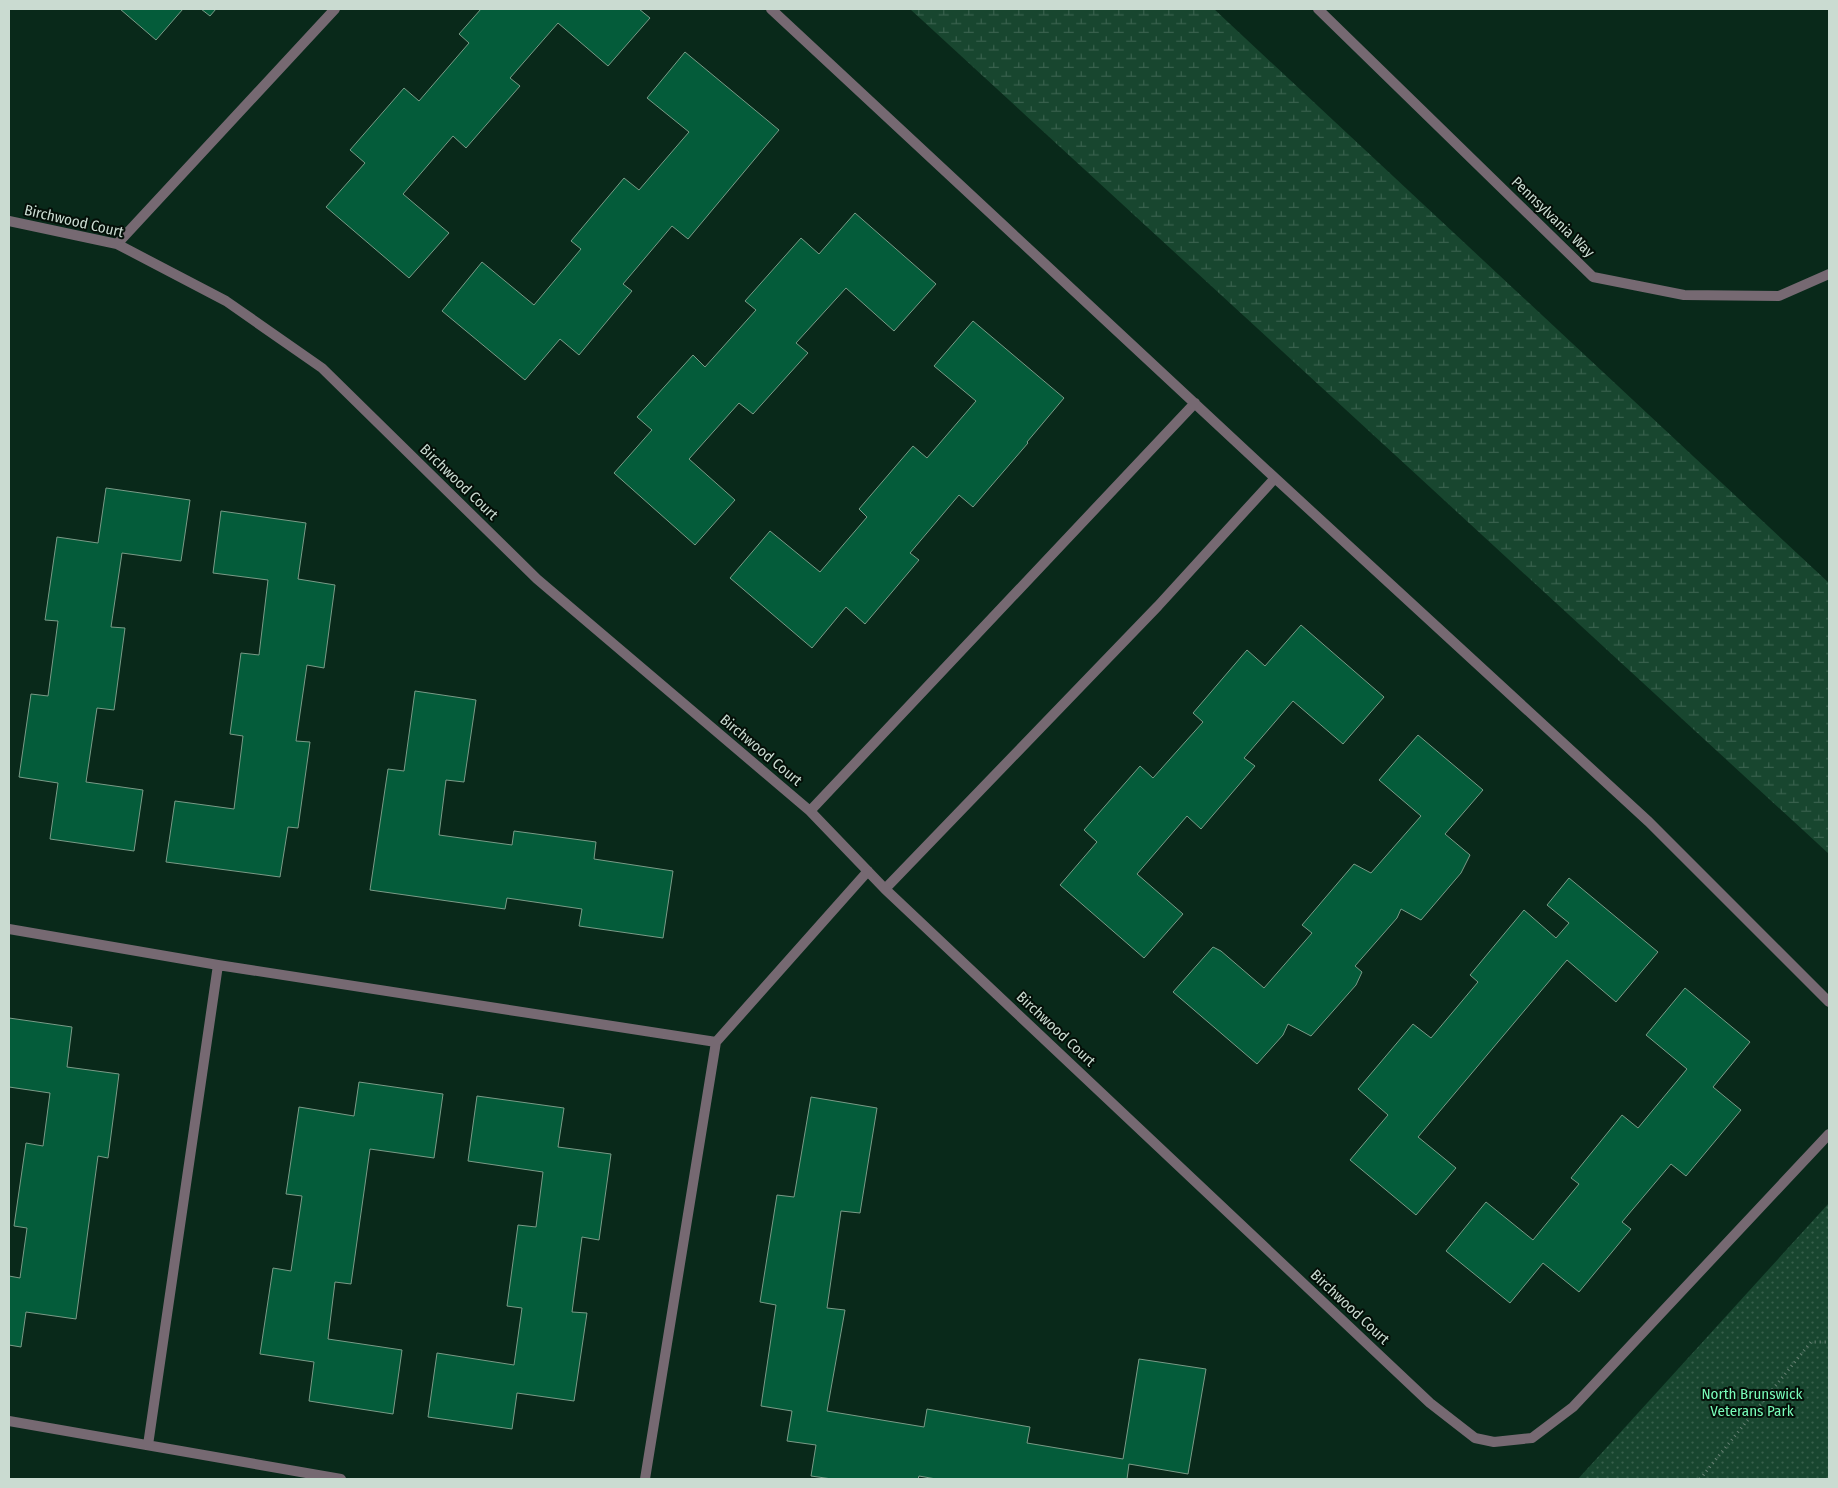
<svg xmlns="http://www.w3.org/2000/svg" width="1838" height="1488" font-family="'Fira Sans Condensed',sans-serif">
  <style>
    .green { fill: url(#green-dots) }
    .wetland { fill: url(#wetland-marsh) }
    .building { fill: #045c3a; stroke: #799b87 }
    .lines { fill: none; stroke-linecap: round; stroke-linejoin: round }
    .path { stroke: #678073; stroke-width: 3; stroke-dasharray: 1 4; stroke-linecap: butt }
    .street { stroke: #766972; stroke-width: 10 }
    .labels { text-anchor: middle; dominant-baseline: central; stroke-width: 4; stroke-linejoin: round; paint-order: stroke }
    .street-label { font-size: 15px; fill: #cadbd1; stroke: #040f08 }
    .park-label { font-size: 15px; fill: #79fbb9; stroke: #040f08 }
  </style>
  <defs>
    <pattern id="green-dots" width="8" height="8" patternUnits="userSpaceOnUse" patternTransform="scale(1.25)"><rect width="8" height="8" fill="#18462f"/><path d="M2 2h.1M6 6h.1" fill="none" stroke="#38604c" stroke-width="1.8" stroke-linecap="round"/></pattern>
    <pattern id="wetland-marsh" width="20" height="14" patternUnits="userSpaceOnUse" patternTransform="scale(1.25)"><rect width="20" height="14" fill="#18462f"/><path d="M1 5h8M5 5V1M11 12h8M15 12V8" fill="none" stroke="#38604c"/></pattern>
  </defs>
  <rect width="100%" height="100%" fill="#09291a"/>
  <path class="green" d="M1829,1203V1479H1578Z"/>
  <path class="wetland" d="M910,9H1214L1829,583V854Z"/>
  <path class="building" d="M120,9H183L156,40Z
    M201,9H216L210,16Z
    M481,9H639L650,18L608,66L558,23L510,78L520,86L466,148L453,136L403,194L449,233L409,278L326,207L365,163L350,150L404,88L419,101L469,43L459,34Z
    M685,52L779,130L688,239L672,226L623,284L632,291L579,355L560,339L525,380L442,311L482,262L534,305L581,249L571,241L624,178L639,190L689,132L647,98Z
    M855,213L936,284L894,331L846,288L796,343L808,353L753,414L739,403L689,459L735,500L695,545L614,473L652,430L637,417L693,355L705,367L756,310L745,301L801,238L819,254Z
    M973,321L1064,398L1027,442L1028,443L973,507L959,495L910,553L919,560L865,624L846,607L812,648L730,578L770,531L820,572L867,517L859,509L913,446L927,458L976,401L934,366Z
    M106,488L190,500L181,561L122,553L111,627L125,628L114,710L97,708L86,782L143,790L134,851L50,839L58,783L19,777L31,694L48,696L58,621L45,620L57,537L98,543Z
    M221,511L306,523L298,579L335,585L324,668L307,665L296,741L310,742L298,828L288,827L280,877L166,862L175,801L234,809L243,736L230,734L241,653L259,655L268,580L213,573Z
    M1301,625L1384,697L1343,744L1293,701L1244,758L1255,766L1201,829L1187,816L1137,874L1183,914L1144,958L1060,885L1097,842L1084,830L1140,766L1153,778L1203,722L1193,713L1247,650L1265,666Z
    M415,691L476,700L464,782L446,780L439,835L512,845L514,831L596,842L594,859L673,871L663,938L579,926L582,909L507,898L505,909L370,890L388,769L404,771Z
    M1418,735L1483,790L1445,834L1470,855L1461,873L1421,920L1401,909L1397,918L1355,966L1362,972L1356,985L1311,1036L1288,1024L1283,1035L1257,1064L1173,992L1213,947L1221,951L1264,988L1312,933L1302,925L1354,864L1371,873L1421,816L1379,780Z
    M1569,878L1658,952L1616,1002L1567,960L1418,1137L1456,1168L1416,1215L1350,1160L1388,1115L1358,1089L1413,1024L1431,1038L1478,982L1470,975L1524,910L1556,938L1569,923L1547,905Z
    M1685,988L1750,1042L1713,1087L1741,1110L1686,1176L1671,1164L1622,1222L1631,1229L1579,1292L1543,1263L1510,1303L1446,1251L1486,1202L1533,1240L1579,1184L1571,1178L1622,1115L1638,1128L1687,1069L1646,1035Z
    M9,1018L72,1027L67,1067L119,1074L108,1158L98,1156L76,1319L26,1312L21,1347L9,1345V1276L20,1278L27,1228L14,1226L26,1143L43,1146L50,1093L9,1087Z
    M359,1082L443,1094L434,1158L370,1149L351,1284L335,1282L328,1339L402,1350L393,1414L309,1401L314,1362L260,1354L273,1268L291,1271L302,1196L286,1194L299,1107L354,1116Z
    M477,1096L564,1108L558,1147L611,1154L599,1240L582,1237L572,1312L587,1313L574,1401L517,1393L512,1429L428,1417L437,1353L514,1365L522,1308L507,1306L518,1225L536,1227L543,1172L468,1161Z
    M811,1097L877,1108L860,1213L841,1211L827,1308L845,1310L827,1411L924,1427L927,1409L1030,1427L1027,1443L1123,1459L1139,1359L1206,1369L1188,1474L1129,1464L1127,1479H936L919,1476L918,1479H832L811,1476L816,1445L787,1441L792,1411L761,1406L776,1305L760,1302L777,1195L794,1197Z"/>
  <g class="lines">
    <path class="path" d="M1700,1479L1811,1342H1829"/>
    <path class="street" d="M771,9L1275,478L1649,822L1829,1002
      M1318,9L1593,277L1684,295L1779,296L1829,274
      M9,221L117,244L226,301L322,368L537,579L810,811L885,889L1430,1403L1475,1438L1494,1442L1532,1438L1573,1407L1829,1134
      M117,244L335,9
      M810,811L1195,403
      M885,889L1158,606L1275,478
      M9,929L218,965L716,1042L868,871
      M9,1421L341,1479
      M148,1445L218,965
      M645,1479L716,1042"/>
  </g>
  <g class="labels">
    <g class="street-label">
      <text transform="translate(1553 217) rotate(44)">Pennsylvania Way</text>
      <text transform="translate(74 221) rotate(13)">Birchwood Court</text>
      <text transform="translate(459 482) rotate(44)">Birchwood Court</text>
      <text transform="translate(761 750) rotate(40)">Birchwood Court</text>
      <text transform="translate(1056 1029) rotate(43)">Birchwood Court</text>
      <text transform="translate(1350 1307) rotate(43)">Birchwood Court</text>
    </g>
    <g class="park-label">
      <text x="1752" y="1394">North Brunswick<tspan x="1752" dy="17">Veterans Park</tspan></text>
    </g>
  </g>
  <rect width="1838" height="1488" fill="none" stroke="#cadbd1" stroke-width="20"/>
</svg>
